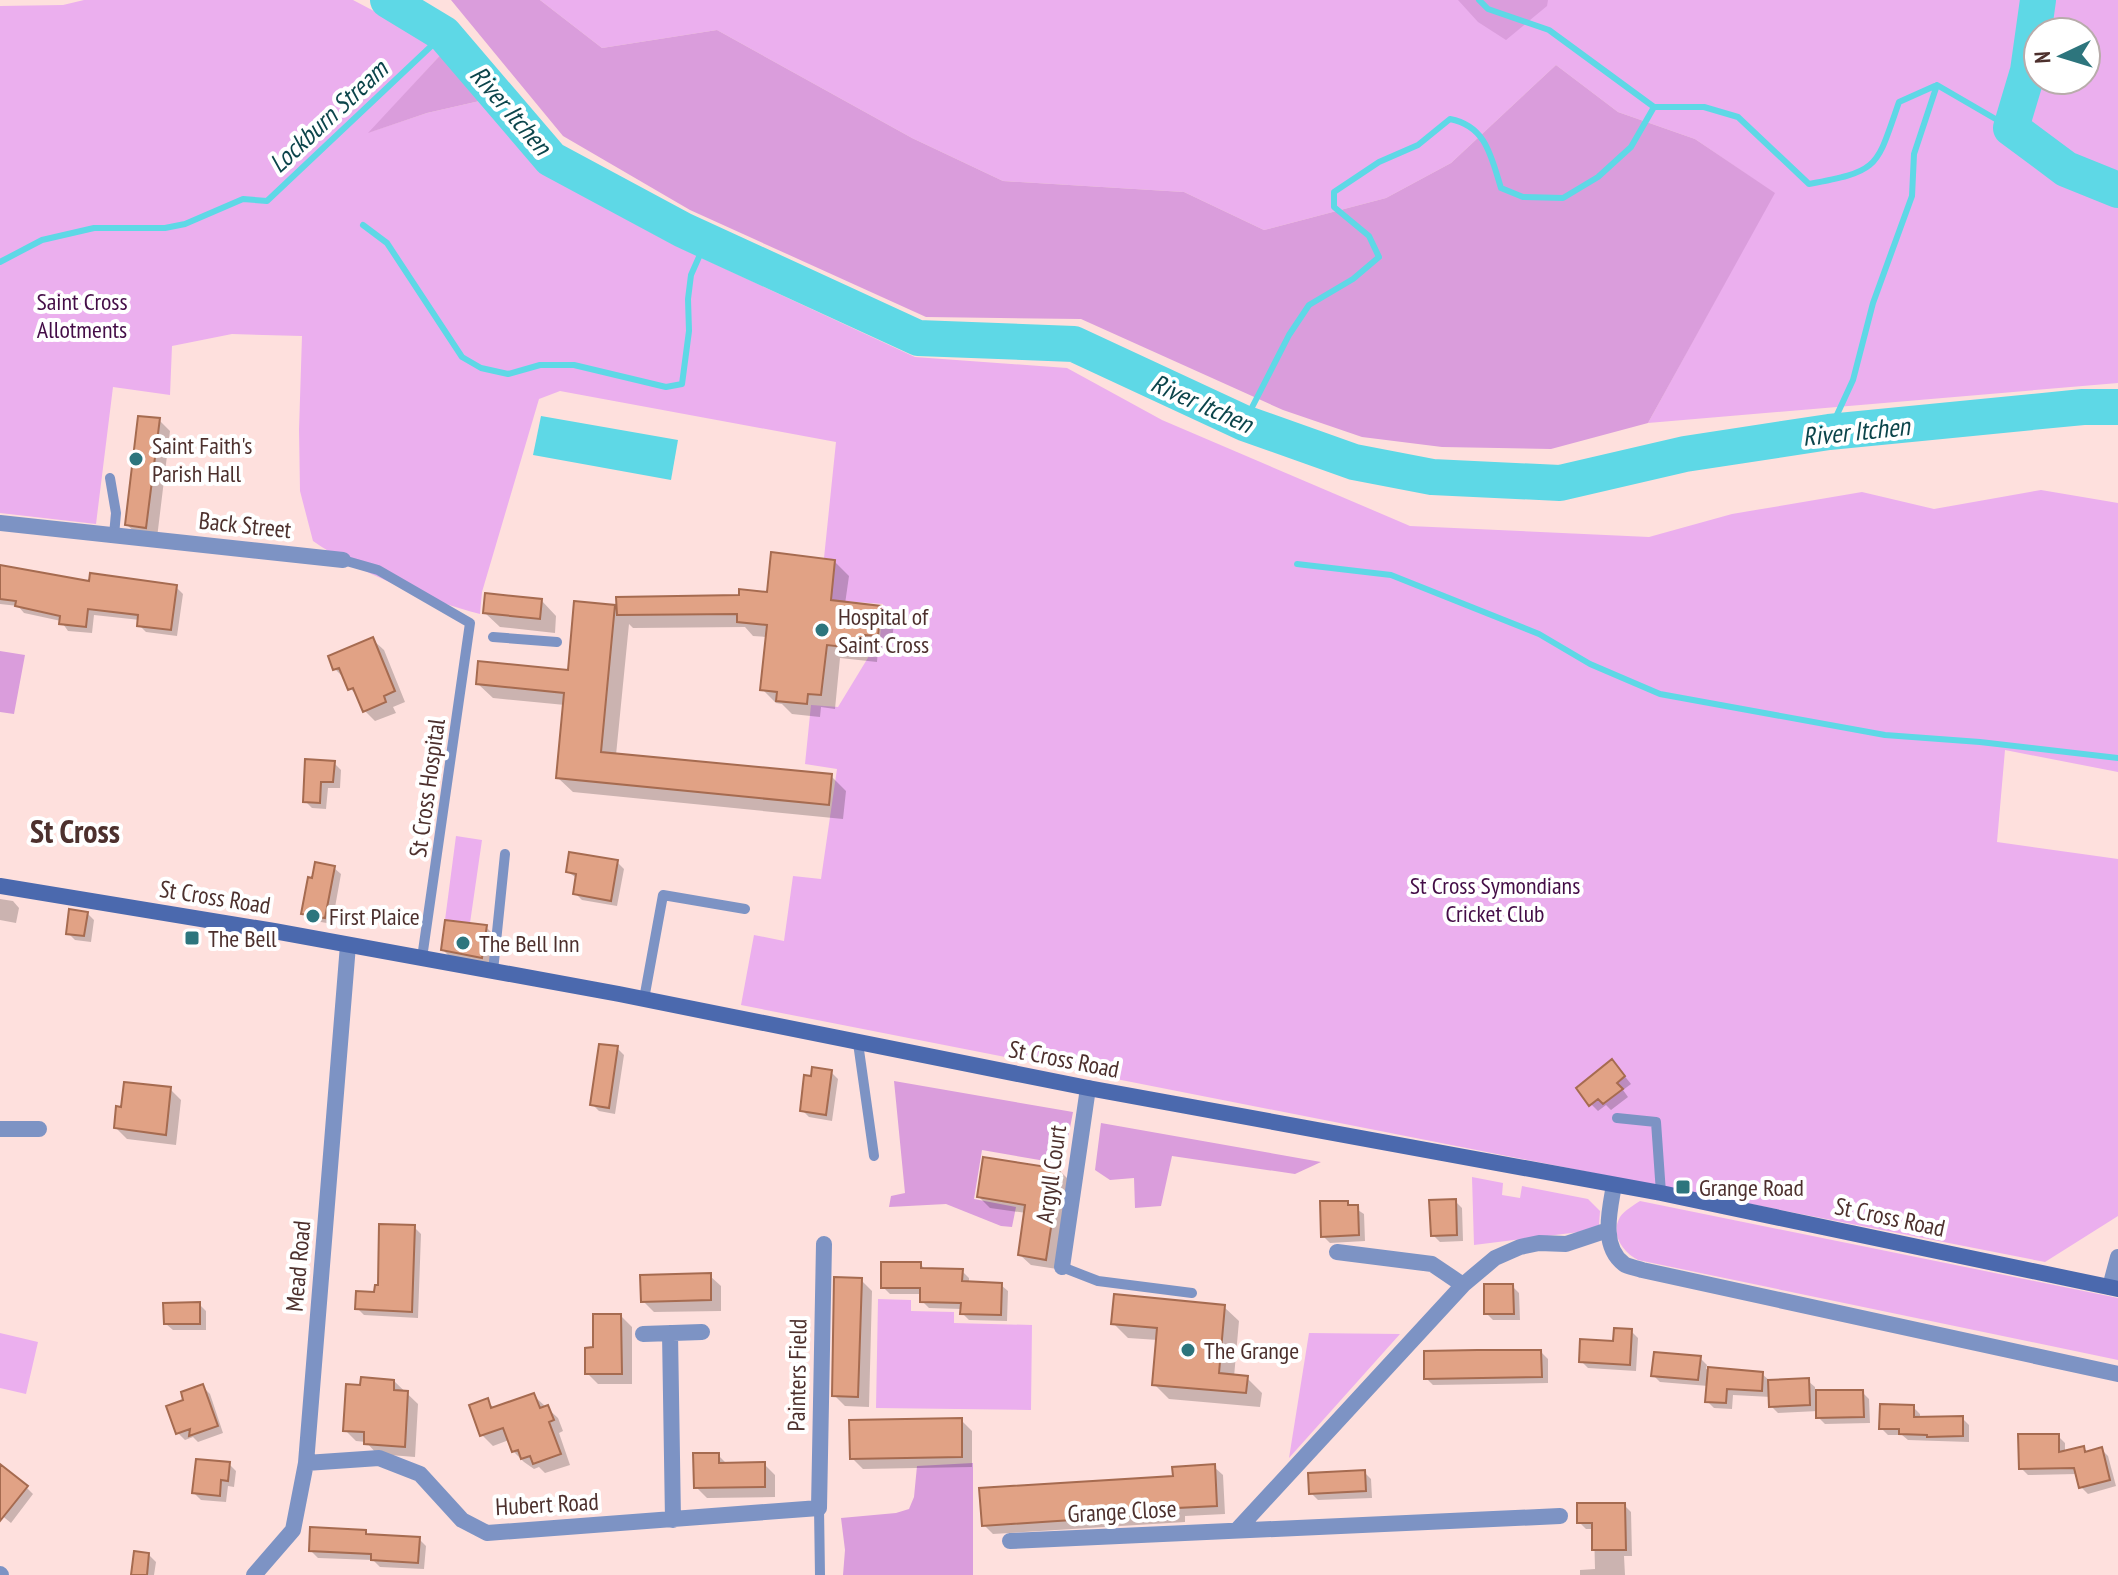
<svg xmlns="http://www.w3.org/2000/svg" width="2118" height="1575" font-family="'PT Sans Narrow',sans-serif">
  <style>
    .green { fill: #ebafee; fill-rule: evenodd }
    .forest { fill: #da9ddc }
    .water { fill: #5ed8e6 }
    .shadow { fill: #0003 }
    .lines { fill: none; stroke-linecap: round; stroke-linejoin: round }
    .stream { stroke: #5ed8e6; stroke-width: 6 }
    .river { stroke: #5ed8e6; stroke-width: 36 }
    .building { fill: #e1a285; stroke: #a66b50; stroke-width: 2 }
    .service { stroke: #7d93c4; stroke-width: 10 }
    .minor { stroke: #7d93c4; stroke-width: 16 }
    .secondary { stroke: #4b69ae; stroke-width: 16 }
    .poi-dot { fill: #2d757d; stroke: #fff; stroke-width: 3 }
    .labels { text-anchor: middle; dominant-baseline: central; stroke-width: 8; stroke-linejoin: round; paint-order: stroke }
    .park-label { font-size: 24px; fill: #440d47; stroke: #fff }
    .poi-label { font-size: 24px; fill: #4d302d; stroke: #fff; text-anchor: start }
    .street-label { font-size: 24px; fill: #4d302d; stroke: #fff }
    .water-label { font-size: 26px; font-style: italic; fill: #0c454b; stroke: #fff }
    .district-label { font-size: 32px; font-weight: bold; fill: #4d302d; stroke: #fff }
  </style>
  <rect width="100%" height="100%" fill="#fee0dd"/>
  <path class="green" d="M84,0H353L446,49L370,132L427,113L484,100L533,163L578,193L674,245L915,357L1067,368L1162,420L1410,526L1649,537L1732,514L1862,492L1934,509L2041,490L2118,503V772L2005,750L1997,842L2118,859V1216L2045,1262L741,1005L754,935L784,941L793,876L821,879L837,769L805,764L811,705L838,707L880,638L883,604L831,600L835,560L824,558L836,442L560,391L539,399L482,592L480,614C431,602 354,570 313,541L300,491L299,430L302,336L232,334L172,346L170,395L113,387L96,524L0,513V6L63,5Z
    M540,0H2118V383L1648,423L1774,193L1695,139L1618,112L1556,65L1451,163L1386,198L1264,230L1184,192L1003,181L912,138L717,30L602,48ZM2038,32H2086V80H2038Z
    M456,836L482,840L470,923L445,920Z
    M1472,1177L1503,1183L1502,1195L1520,1198L1522,1186L1588,1199L1600,1211L1599,1225L1588,1231L1474,1245Z
    M1640,1201L2118,1298V1360L1638,1260C1623,1252 1610,1235 1620,1217C1624,1211 1634,1205 1640,1201Z
    M878,1299L911,1300V1311L954,1312V1323L1032,1325L1031,1410L876,1408Z
    M0,1333L38,1342L26,1394L0,1388Z
    M1309,1333L1400,1334L1289,1458Z"/>
  <path class="forest" d="M451,0H540L602,48L717,30L912,138L1003,181L1184,192L1264,230L1386,198L1451,163L1556,65L1618,112L1695,139L1775,193L1648,423L1551,449L1442,447L1362,437L1283,410L1081,319L926,317L690,210L563,136Z
    M1458,0H1548L1547,6L1506,40L1478,22Z
    M446,49L484,100L427,113L368,133Z
    M0,651L25,655L14,714L0,712Z
    M894,1081L1073,1112L1063,1164L982,1150L974,1199L1016,1207L1012,1227L1001,1226L946,1204L889,1207L891,1196L905,1193Z
    M1101,1123L1321,1162L1295,1174L1172,1156L1161,1206L1135,1208L1134,1178L1110,1180L1095,1170Z
    M973,1463V1575H843L845,1550L841,1518L896,1513L909,1509L914,1497L917,1466Z"/>
  <path class="water" d="M541,416L678,440L671,480L533,455Z"/>
  <path class="shadow" d="M159,420L170,431L157,538L138,535L127,525Z
    M834,561L849,576L845,604L880,608L894,622L891,650L878,648L877,662L840,658L835,709L821,707L820,717L792,714L782,704L776,703L762,689L767,637L753,636L745,627L633,628L629,624L616,755L831,776L846,791L843,819L573,792L558,778L565,705L493,698L478,684L569,672L614,607L619,611L769,594Z
    M0,568L91,583L176,587L183,594L177,636L146,632L139,625L140,620L94,615L92,633L68,631L61,621L24,613L18,606L0,604Z
    M542,601L556,616L555,633L500,627L485,613Z
    M373,640L384,650L405,702L393,707L396,713L375,721L364,710L359,698L350,688L347,681L335,669Z
    M334,763L341,770L340,788H328L326,809L312,808L305,801Z
    M617,862L624,869L617,906L582,900L575,893L578,879L568,872Z
    M334,868L341,874L332,924L310,920L303,913Z
    M0,899L13,901L19,908L16,923L0,920Z
    M87,913L94,920L91,942L75,940L68,933Z
    M486,927L493,934L489,964L450,957L443,950Z
    M617,1048L624,1055L615,1114L599,1111L592,1104Z
    M1619,1069L1631,1084L1623,1090L1628,1097L1611,1110L1606,1105L1598,1111L1591,1104Z
    M831,1072L838,1079L832,1121L809,1117L802,1110Z
    M170,1089L181,1100L176,1145L127,1139L116,1128Z
    M1059,1170L1070,1181L1057,1269L1031,1265L1020,1255L1026,1213L990,1208L979,1197Z
    M1455,1201L1462,1208L1463,1241L1440,1242L1433,1235Z
    M1347,1203L1364,1214L1365,1241L1330,1243L1323,1236Z
    M414,1227L421,1234L418,1318L364,1315L357,1308L376,1294Z
    M920,1264L926,1270L962,1271L969,1278V1284L1001,1285L1008,1291L1007,1321L969,1320L962,1313V1309L929,1308L922,1301V1294H890L883,1287Z
    M710,1276L721,1286V1311L654,1312L643,1301Z
    M861,1280L872,1291L869,1407L845,1406L834,1395Z
    M1512,1286L1519,1293L1520,1320H1493L1486,1313Z
    M199,1304L206,1311V1330H173L166,1324Z
    M1224,1307L1239,1321L1234,1377L1247,1378L1262,1393L1260,1407L1169,1399L1154,1384L1158,1340L1128,1338L1113,1323Z
    M621,1316L632,1327V1384H598L587,1373L595,1349Z
    M1631,1331L1638,1338L1636,1371L1588,1368L1581,1361L1615,1343Z
    M1541,1352L1548,1359V1383L1433,1385L1426,1378Z
    M1700,1358L1707,1365L1706,1369L1762,1374L1769,1380L1808,1381L1815,1387V1392H1862L1869,1399L1870,1423L1825,1424L1818,1417V1411L1778,1413L1771,1406V1397L1733,1395L1732,1409L1714,1408L1707,1401L1708,1386L1660,1382L1653,1375Z
    M394,1381L418,1404L415,1457L377,1454L366,1442L356,1441L345,1430Z
    M203,1387L210,1394L223,1433L198,1442L193,1437L185,1440L178,1433L186,1401Z
    M533,1395L558,1418L563,1431L559,1433L570,1465L545,1473L539,1467L534,1469L524,1462L513,1451L509,1440L493,1446L482,1435L487,1401L495,1409Z
    M1913,1407L1920,1414V1419L1962,1418L1969,1425V1442L1908,1440L1902,1435H1888L1881,1428Z
    M961,1420L972,1431V1467L863,1469L852,1458Z
    M2058,1436L2065,1443V1453L2083,1448L2088,1453L2101,1449L2108,1456L2116,1486L2088,1494L2081,1487L2077,1474L2028,1475L2021,1468Z
    M718,1455L728,1465L764,1464L775,1475V1497L707,1498L696,1487Z
    M229,1464L236,1471L234,1487L228,1486L226,1502L201,1500L194,1493Z
    M1214,1467L1223,1475L1225,1514L1185,1516V1522L993,1534L984,1525Z
    M1364,1472L1371,1479L1372,1498L1318,1500L1311,1493Z
    M0,1480L27,1488L33,1494L11,1523L0,1514Z
    M1624,1505L1631,1512L1632,1556H1624L1625,1575H1580V1570L1595,1569L1594,1529H1586L1579,1522Z
    M365,1532L369,1536L419,1539L426,1546L424,1569L380,1567L373,1560L318,1558L311,1551Z
    M149,1555L156,1562L154,1575H133Z"/>
  <g class="lines">
    <path class="stream" d="M1479,0L1488,9L1549,30L1654,107H1704L1738,117L1809,184C1880,171 1876,168 1899,102L1937,85L2011,128
      M363,225L387,243L462,357L481,368L508,374L540,365H574L666,387L682,384L689,331L688,299L691,275L706,241
      M0,262L42,240L94,228H165L185,224L243,199L267,201L444,34
      M1244,423L1289,335L1309,305L1353,279L1379,257L1369,236L1334,207V192L1379,162L1418,145L1450,119C1486,126 1491,156 1501,188L1523,197L1563,198L1598,177L1631,147L1654,107
      M1829,432L1853,380L1873,303L1912,196L1914,154L1937,85
      M1297,564L1391,575L1539,634L1590,664L1660,694L1885,735L1980,742L2118,758"/>
    <path class="river" d="M388,0L444,34L551,159L683,230L918,338L1074,344L1244,423L1354,462L1432,477L1560,483L1685,454L1829,432L2083,407H2118
      M2038,0L2028,71L2011,128L2066,169L2118,190"/>
  </g>
  <path class="building" d="M138,416L160,418L146,528L125,525Z
    M771,552L835,560L831,600L881,606L878,636L865,635L863,649L827,645L821,695L808,694L807,704L776,701L777,692L760,690L767,625L737,622V614L617,615L616,597L739,595V589L767,592Z
    M0,565L89,581L90,573L177,585L171,630L137,626L138,615L88,609L86,627L59,624L60,616L15,606L16,601L0,599Z
    M485,593L542,599L540,619L483,613Z
    M574,601L615,605L601,752L832,774L829,805L556,778L564,693L476,684L478,661L568,670Z
    M373,637L395,691L384,696L386,702L363,712L353,688L348,690L339,668L333,670L328,656Z
    M305,759L335,761L333,782H321L320,803L303,802Z
    M569,852L618,860L611,901L573,894L576,874L566,872Z
    M315,862L335,866L325,918L301,914L308,877L312,878Z
    M69,909L88,912L84,936L66,934Z
    M445,920L487,925L482,958L441,950Z
    M599,1044L618,1046L609,1108L590,1105Z
    M1612,1059L1625,1076L1617,1083L1623,1089L1603,1104L1598,1099L1589,1106L1576,1088Z
    M812,1067L832,1070L826,1115L800,1111L804,1075L811,1076Z
    M124,1082L171,1087L166,1135L114,1128L116,1106L121,1107Z
    M983,1157L1060,1169L1046,1260L1018,1255L1025,1205L977,1197Z
    M1456,1199L1457,1235L1431,1236L1429,1200Z
    M1320,1201H1348V1205H1358L1359,1235L1321,1237Z
    M379,1224L415,1225L412,1312L355,1309L356,1291L374,1292L375,1285H378Z
    M881,1262H921V1268L963,1269L962,1281L1002,1283L1001,1315L960,1314L961,1303L920,1302V1288H881Z
    M711,1273V1300L641,1302L640,1275Z
    M834,1277L862,1278L858,1397L832,1396Z
    M1484,1284H1513L1514,1314H1484Z
    M1114,1294L1225,1305L1219,1373L1248,1376L1246,1393L1152,1385L1157,1328L1111,1324Z
    M200,1302V1324H164L163,1303Z
    M593,1314H621L622,1374H585V1348L593,1347Z
    M1614,1328L1632,1329L1630,1365L1579,1362L1580,1339L1613,1341Z
    M1477,1350H1541L1542,1377L1424,1379V1351Z
    M1654,1352L1701,1356L1698,1380L1651,1376Z
    M1708,1367L1763,1372L1762,1391L1727,1389L1726,1403L1705,1402Z
    M361,1377L394,1380V1390L408,1391L405,1447L364,1444V1432L343,1431L346,1384L360,1385Z
    M1809,1378L1810,1405L1769,1407L1768,1380Z
    M203,1384L218,1426L189,1436L190,1429L176,1434L166,1406L183,1400L181,1392Z
    M1816,1390H1863L1864,1417L1816,1418Z
    M534,1393L540,1408L548,1405L554,1420L549,1422L561,1454L533,1464L530,1456L521,1459L518,1450L512,1452L503,1428L480,1436L469,1405L488,1398L491,1408Z
    M1880,1404L1914,1405V1417L1963,1416V1436L1927,1437V1435L1899,1434V1429H1879Z
    M962,1418V1457L850,1459L849,1420Z
    M2018,1434H2059V1452L2084,1446L2085,1452L2102,1447L2110,1480L2079,1488L2074,1468L2019,1469Z
    M693,1453H719V1463L765,1462V1487L694,1488Z
    M196,1459L230,1462L228,1481L221,1480L220,1496L192,1493Z
    M0,1464L28,1486L0,1521Z
    M1215,1464L1217,1506L1177,1508V1513L982,1526L979,1488L1173,1476L1172,1467Z
    M1365,1470L1366,1491L1309,1494L1308,1473Z
    M1577,1503H1625L1626,1550H1592V1523H1577Z
    M310,1527L366,1530V1534L420,1537L418,1563L371,1560V1554L309,1551Z
    M134,1551L149,1553L147,1575H131Z"/>
  <g class="lines">
    <path class="service" d="M110,478L116,513L114,535
      M343,560L378,570L470,623L422,958
      M493,637L557,642
      M493,971L505,854
      M644,999L663,895L745,909
      M858,1043L874,1156
      M1617,1118L1656,1122L1661,1193
      M1062,1267L1098,1281L1192,1293
      M819,1508L820,1575"/>
    <path class="minor" d="M0,523L343,560
      M0,1129H39
      M1614,1185C1610,1209 1600,1246 1624,1264C1628,1267 1637,1268 1642,1270L2118,1374
      M1337,1252L1432,1264L1463,1285
      M1062,1267L1088,1088
      M2110,1287L2118,1257
      M670,1333L673,1520
      M643,1334L702,1332
      M306,1463L379,1458L420,1474L462,1520L487,1533L819,1508L824,1244
      M1237,1530L1463,1285L1495,1258L1520,1247L1539,1243L1566,1244L1608,1230
      M1010,1541L1560,1516
      M0,1574L1,1575
      M254,1575L293,1530L306,1463L348,945"/>
    <path class="secondary" d="M0,886L274,931L619,994L1088,1088L1661,1193L2118,1289"/>
  </g>
  <g class="poi-dot">
    <circle cx="136" cy="459" r="8"/>
    <circle cx="822" cy="630" r="8"/>
    <circle cx="313" cy="916" r="8"/>
    <rect x="184" y="930" width="16" height="16" rx="4"/>
    <circle cx="463" cy="943" r="8"/>
    <rect x="1675" y="1179" width="16" height="16" rx="4"/>
    <circle cx="1188" cy="1350" r="8"/>
  </g>
  <g class="labels">
    <g class="park-label">
      <text x="82" y="301">Saint Cross<tspan x="82" dy="28">Allotments</tspan></text>
      <text x="1495" y="885">St Cross Symondians<tspan x="1495" dy="28">Cricket Club</tspan></text>
    </g>
    <g class="poi-label">
      <text x="152" y="445">Saint Faith's<tspan x="152" dy="28">Parish Hall</tspan></text>
      <text x="838" y="616">Hospital of<tspan x="838" dy="28">Saint Cross</tspan></text>
      <text x="329" y="916">First Plaice</text>
      <text x="208" y="938">The Bell</text>
      <text x="479" y="943">The Bell Inn</text>
      <text x="1699" y="1187">Grange Road</text>
      <text x="1204" y="1350">The Grange</text>
    </g>
    <g class="street-label">
      <text transform="translate(245 525) rotate(6)">Back Street</text>
      <text transform="translate(427 788) rotate(-82)">St Cross Hospital</text>
      <text transform="translate(215 897) rotate(9)">St Cross Road</text>
      <text transform="translate(1064 1059) rotate(11)">St Cross Road</text>
      <text transform="translate(1051 1174) rotate(-82)">Argyll Court</text>
      <text transform="translate(1890 1217) rotate(12)">St Cross Road</text>
      <text transform="translate(298 1266) rotate(-85)">Mead Road</text>
      <text transform="translate(797 1375) rotate(-89)">Painters Field</text>
      <text transform="translate(547 1504) rotate(-3)">Hubert Road</text>
      <text transform="translate(1122 1511) rotate(-3)">Grange Close</text>
    </g>
    <g class="water-label">
      <text transform="translate(511 110) rotate(49)">River Itchen</text>
      <text transform="translate(328 116) rotate(-43)">Lockburn Stream</text>
      <text transform="translate(1202 403) rotate(24)">River Itchen</text>
      <text transform="translate(1856 431) rotate(-6)">River Itchen</text>
    </g>
    <g class="district-label">
      <text x="75" y="831">St Cross</text>
    </g>
  </g>
  <g transform="translate(2062 56) rotate(266)"><circle r="38" fill="#ffffff" stroke="#b8acab" stroke-width="2"/>
  <path d="M0-6L14 30L0 20L-14 30Z" fill="#2d757d"/>
  <text y="-12" font-size="22" font-weight="bold" text-anchor="middle" fill="#4d302d">N</text>
  </g>
</svg>
